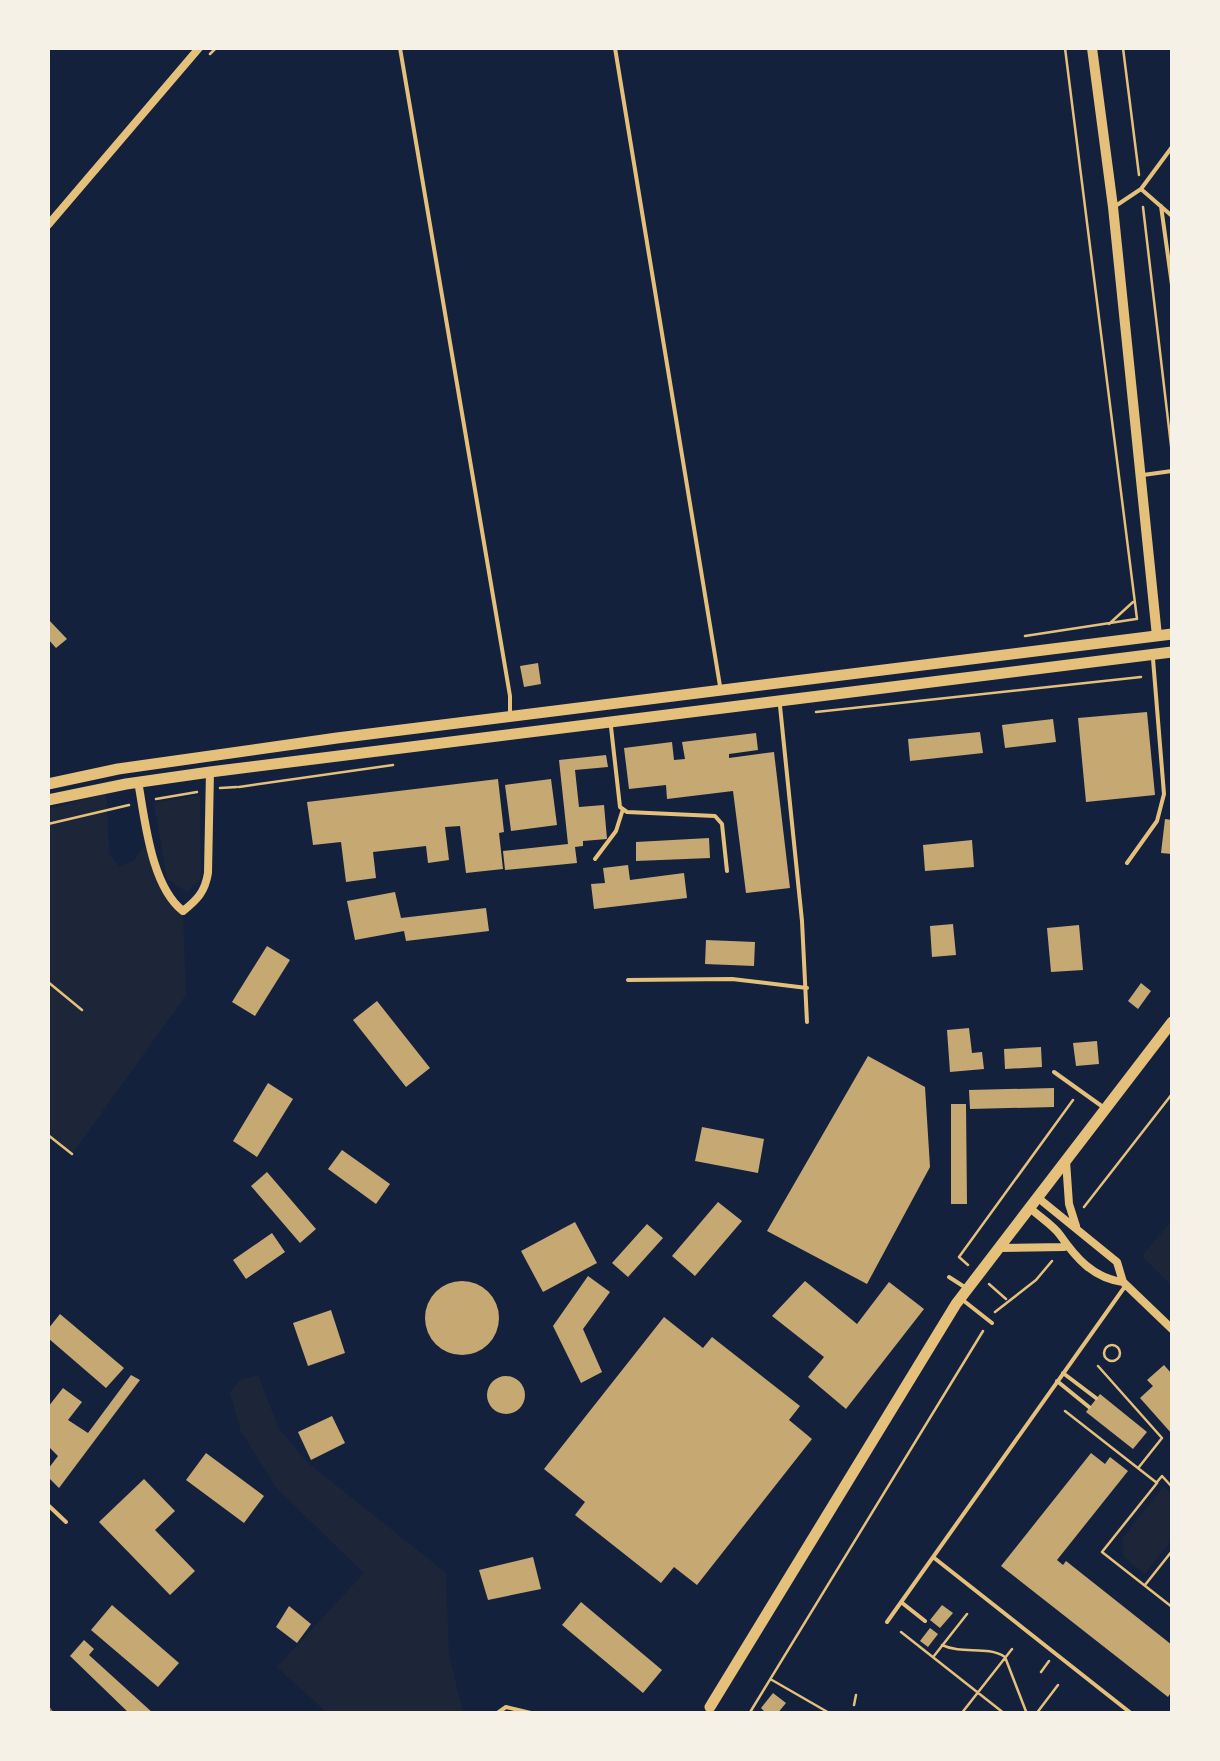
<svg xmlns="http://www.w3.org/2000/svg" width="1220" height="1761" font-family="Lato,sans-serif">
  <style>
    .green { fill: #1d2539 }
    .building { fill: #c6a872 }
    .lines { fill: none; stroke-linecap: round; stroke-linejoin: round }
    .path { stroke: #e5c07b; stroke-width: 2.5 }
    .service { stroke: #e5c07b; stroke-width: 4 }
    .minor { stroke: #e5c07b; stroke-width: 8 }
    .tertiary { stroke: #e5c07b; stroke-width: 10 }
    .secondary { stroke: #e5c07b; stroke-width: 11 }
    .rail { stroke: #918062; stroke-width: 5 }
  </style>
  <rect width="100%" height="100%" fill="#14213d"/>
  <path class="green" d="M106,794L109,854L119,866L134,861L144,846L152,849L161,884L183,911L186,995L72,1154L48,1135V809Z
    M200,795L201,878L187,892L167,879L154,803Z
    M1172,1220V1286L1142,1256Z
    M258,1375L279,1429L308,1463L446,1573L449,1654L463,1713H327L277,1667L364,1573L278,1490L241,1432L230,1393L240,1380Z
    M1164,1486L1172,1496V1539L1145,1574L1124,1557L1122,1539Z"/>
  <path class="building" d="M48,619L67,639L56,648L48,639Z
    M538,663L541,684L524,687L520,666Z
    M1147,712L1155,795L1086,802L1078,718Z
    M1053,719L1056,742L1005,748L1002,725Z
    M980,732L983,753L910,761L908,739Z
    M756,733L758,750L729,754V758L774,752L790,888L746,893L733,791L667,799L666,785L629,789L624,748L672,742L674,760L685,759L682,742Z
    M606,755L608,767L575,770L579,807L604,805L607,839L583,841V846L575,847L577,863L505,870L503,851L568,844L559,760Z
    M498,779L504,832L499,833L503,869L466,873L460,826L445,827L449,860L428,863L426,846L373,852L376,878L346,882L341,842L313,845L307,802Z
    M551,779L557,825L511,831L505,785Z
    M1165,819L1172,820V854L1161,853Z
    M709,838L710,858L636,861V842Z
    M972,840L974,867L925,871L923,845Z
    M628,865L630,880L684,873L687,898L594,909L591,884L605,883L603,868Z
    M395,892L401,918L486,908L489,931L406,941L404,931L355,940L347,901Z
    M953,924L956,955L932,957L930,926Z
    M1079,925L1083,970L1051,972L1047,928Z
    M706,940L755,942L754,966L705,964Z
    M267,946L290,960L255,1016L232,1002Z
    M1141,983L1151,991L1138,1009L1128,1001Z
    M377,1001L430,1068L406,1087L353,1020Z
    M969,1028L972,1053L982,1052L984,1069L950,1072L947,1030Z
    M1097,1041L1099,1064L1076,1066L1073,1043Z
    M1041,1047L1042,1067L1005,1069L1004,1049Z
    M868,1056L925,1087L930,1167L867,1284L767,1231Z
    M268,1083L293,1099L257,1157L233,1141Z
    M1054,1088V1107L970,1109L969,1090Z
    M951,1104H966L967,1204H951Z
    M702,1127L764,1139L758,1173L695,1161Z
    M342,1150L390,1184L376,1204L328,1169Z
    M267,1172L316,1229L300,1243L251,1186Z
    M718,1202L742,1221L695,1276L672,1256Z
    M575,1222L597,1263L543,1292L521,1251Z
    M647,1224L663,1238L628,1277L612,1263Z
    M272,1233L285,1252L246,1279L233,1260Z
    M588,1276L610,1292L583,1329L602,1372L581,1383L553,1326Z
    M425 1318a37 37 0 1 1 74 0a37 37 0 1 1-74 0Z
    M805,1281L857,1324L889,1282L924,1309L846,1409L808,1377L824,1357L772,1316Z
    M331,1310L345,1353L308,1366L293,1323Z
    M60,1314L124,1368L106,1388L48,1338V1329Z
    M664,1317L703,1348L712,1337L800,1406L789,1420L812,1439L697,1585L674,1567L661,1583L575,1515L585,1502L544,1469Z
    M1164,1365L1172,1374V1434L1140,1398L1153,1386L1147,1380Z
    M131,1375L140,1380L59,1488L48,1477V1469L58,1456L48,1446V1407L63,1388L82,1402L68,1420L88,1433Z
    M487 1395a19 19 0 1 1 38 0a19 19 0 1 1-38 0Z
    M1100,1394L1147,1432L1133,1449L1086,1412Z
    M332,1416L345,1443L311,1460L298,1432Z
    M206,1453L264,1496L244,1523L186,1480Z
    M1091,1453L1105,1464L1110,1457L1128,1471L1057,1560L1063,1565L1066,1561L1172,1645V1691L1168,1697L1001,1566Z
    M144,1479L175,1511L155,1530L195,1571L170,1595L99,1522Z
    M533,1557L541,1589L488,1600L479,1570Z
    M581,1602L662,1670L643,1693L562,1625Z
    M112,1605L179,1663L158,1687L91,1630Z
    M942,1605L953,1613L940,1628L930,1620Z
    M289,1606L311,1624L297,1643L276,1627Z
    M930,1628L938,1634L928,1647L920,1641Z
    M84,1640L94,1649L89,1655L154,1714H130L70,1656Z
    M773,1693L786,1703L777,1714H767L761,1708Z"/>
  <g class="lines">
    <path class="path" d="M1065,48L1137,619
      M1123,48L1139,175
      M210,54L216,48
      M1143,207L1172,454
      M1109,624L1133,602
      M1025,636L1136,619
      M816,712L1141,677
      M239,787L393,765
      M220,788L237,787
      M156,799L197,792
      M48,824L129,805
      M48,982L82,1010
      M48,1135L72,1154
      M1084,1207L1172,1094
      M968,1265L959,1257L1073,1100
      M989,1284L1006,1299
      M995,1312L1036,1280L1052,1261
      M1104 1353a8 8 0 1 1 16 0a8 8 0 1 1-16 0Z
      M1098,1366L1162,1438L1139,1467
      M1065,1411L1157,1483L1102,1552L1172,1607
      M1157,1482L1162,1476L1172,1487
      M1145,1585L1172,1551
      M901,1632L1005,1714
      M942,1645C963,1655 986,1645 1005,1657L1027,1714
      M934,1656L967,1614
      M1041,1672L1049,1661
      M772,1680L831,1714
      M854,1705L856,1695
      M749,1714L983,1331
      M961,1714L1012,1649
      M1036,1714L1058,1685"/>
    <path class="service" d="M400,48L510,696V714
      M615,48L720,686
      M1141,189L1172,216
      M1117,205L1141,189L1172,147
      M1161,206L1172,285
      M1143,475L1172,471
      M780,706L802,921L807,1022
      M611,727L620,807L627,812L715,816L722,824L727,871
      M595,859L616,831L623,809
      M1127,863L1157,821L1164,794L1153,659
      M628,980L732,979L807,988
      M1054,1072L1103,1107
      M949,1277L963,1286
      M964,1301L992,1323
      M1063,1373L1096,1398
      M1057,1381L1089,1407
      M48,1505L66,1522
      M933,1557L1132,1714
      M901,1602L925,1621
      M887,1622L1126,1285
      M496,1714L506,1707L535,1714
      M851,1714H855
      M1172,1714V1713"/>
    <path class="minor" d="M48,225L199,48
      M138,781C145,820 151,886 183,911C197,900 205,892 208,873L210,771
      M1066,1161L1069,1204L1076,1226
      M1037,1197L1117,1262L1123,1282L1172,1329
      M1029,1207C1038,1216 1053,1225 1060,1235C1076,1258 1093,1278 1123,1282
      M999,1248L1064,1247"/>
    <path class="tertiary" d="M1092,48L1113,207L1157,636"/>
    <path class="secondary" d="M48,784L118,769L337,738L1172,634
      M48,800L126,784L210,772L1172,652
      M710,1707L956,1304L1172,1022"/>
    <path class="rail" d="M48,1709L52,1714"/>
  </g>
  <rect width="1220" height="1761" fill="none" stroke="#f6f1e7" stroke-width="100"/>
</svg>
